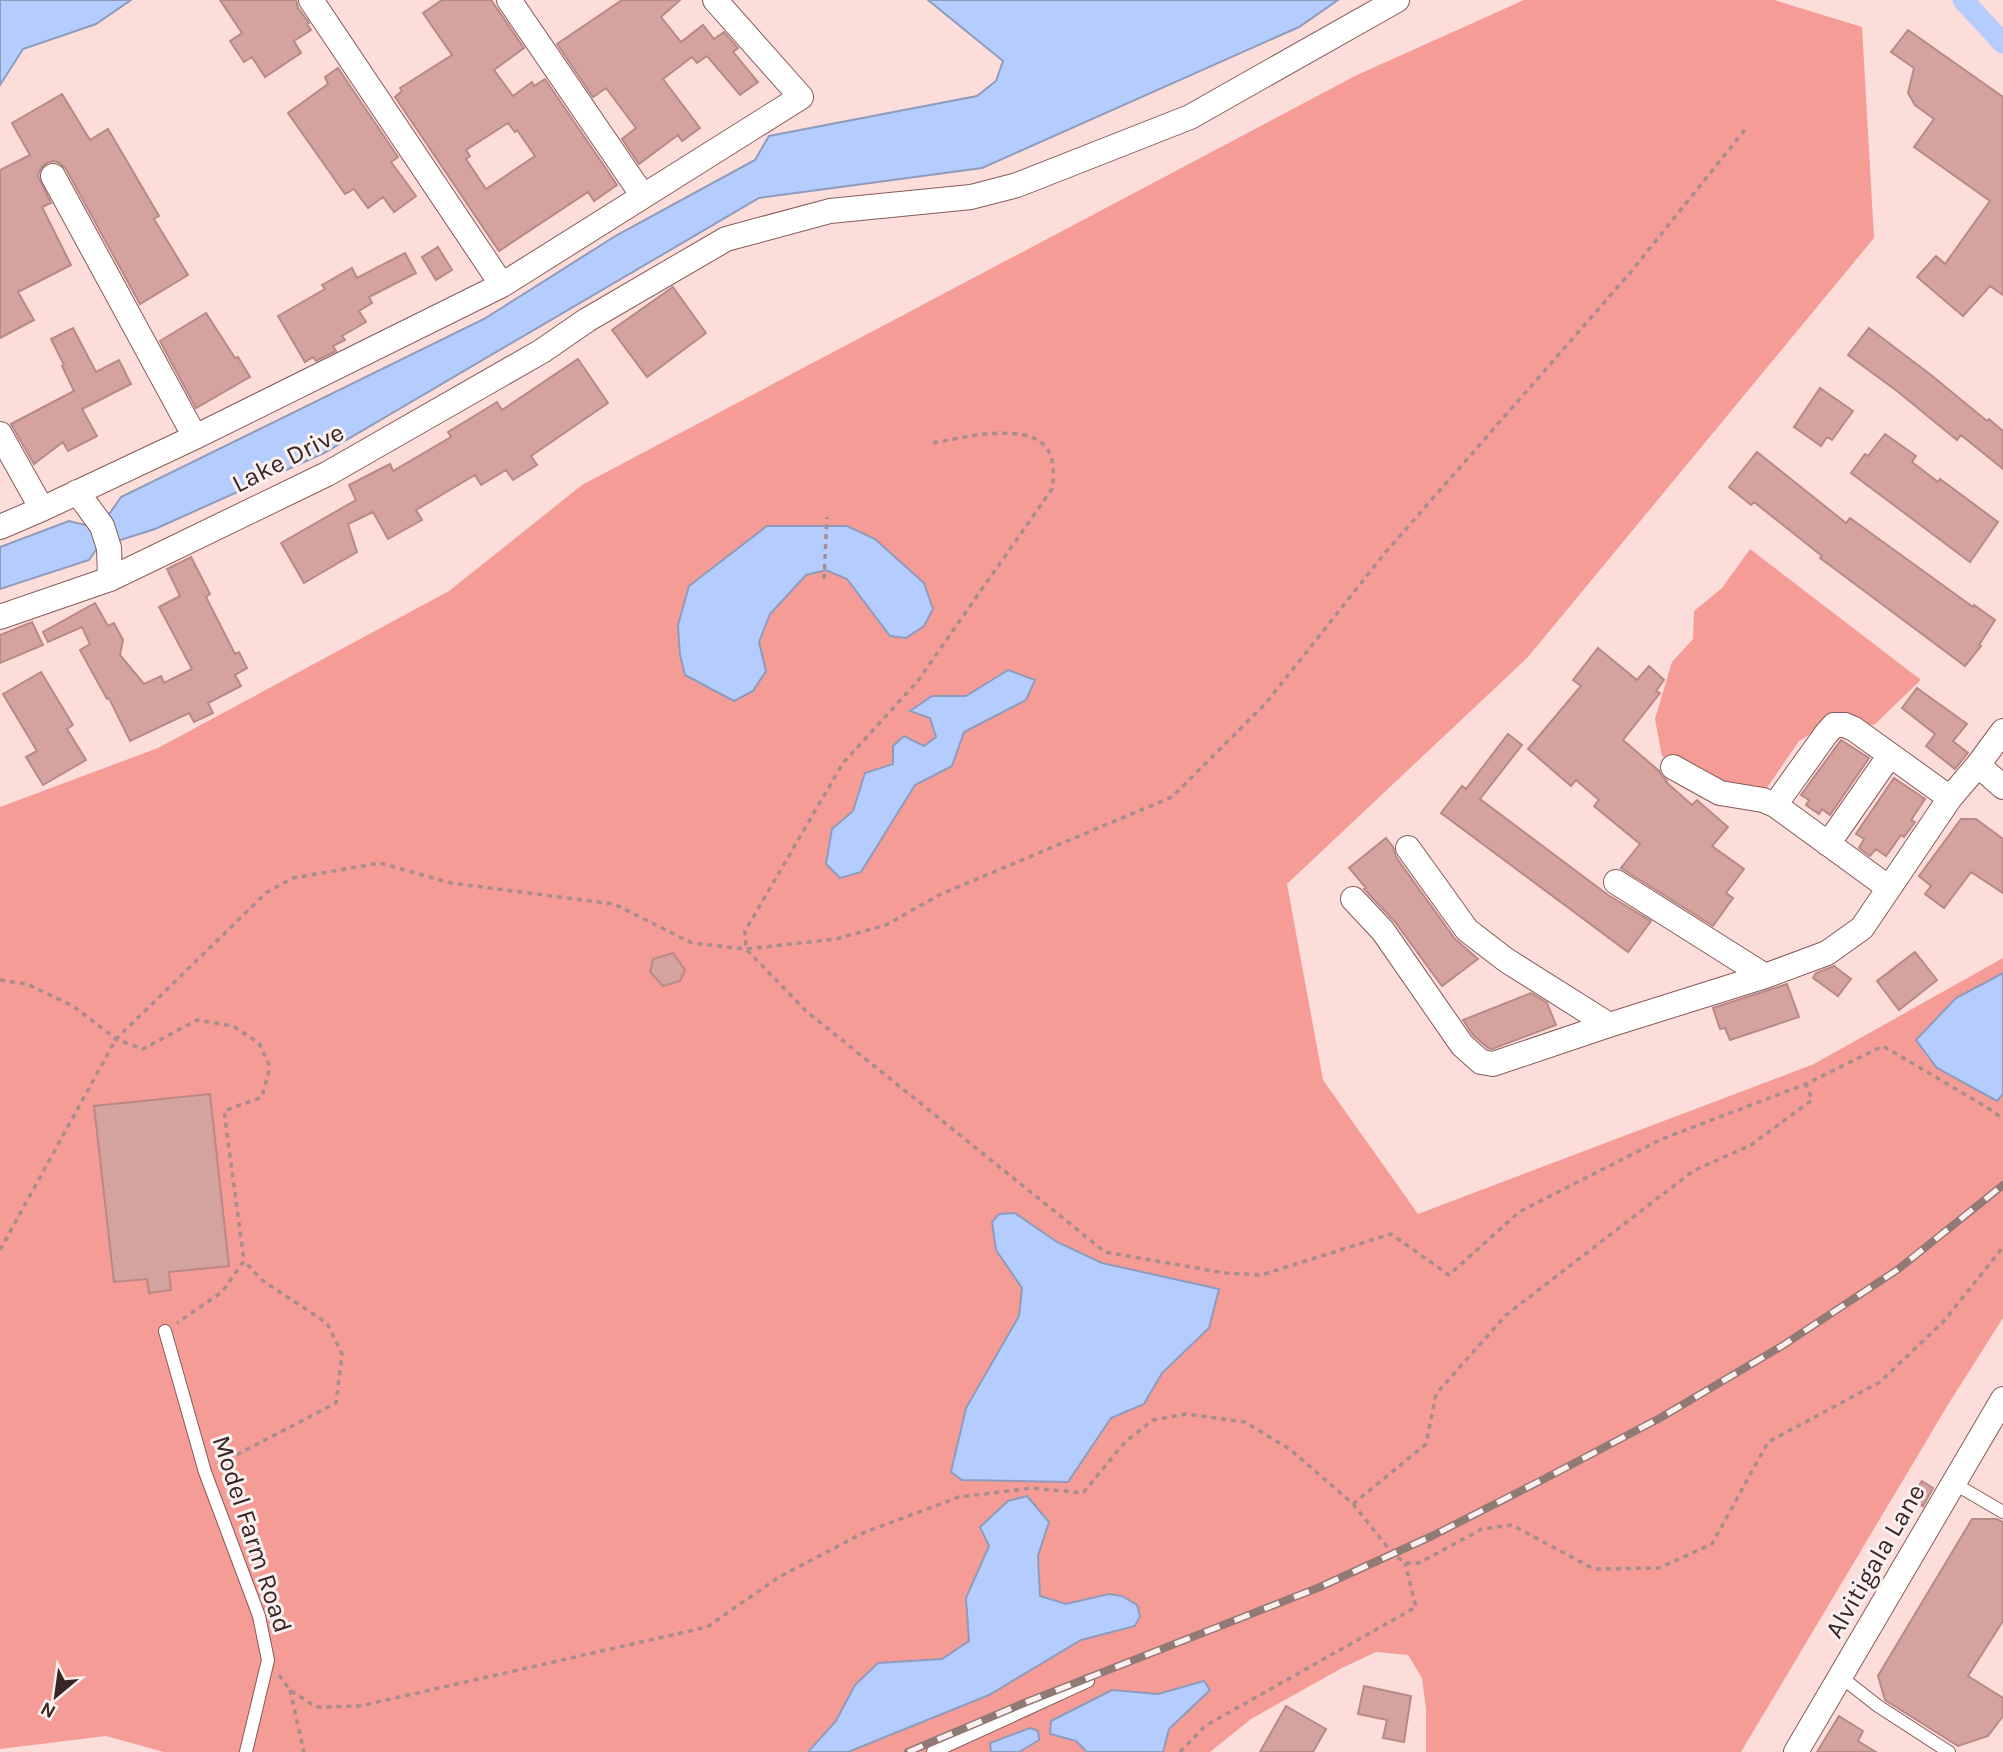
<svg xmlns="http://www.w3.org/2000/svg" width="2003" height="1752" font-family="Karla,sans-serif">
  <style>
    .green { fill: #f69c97 }
    .water { fill: #b4cdfe; stroke: #8f9bbd; stroke-width: 2 }
    .lines { fill: none; stroke-linecap: round; stroke-linejoin: round }
    .canal { stroke: #b4cdfe; stroke-width: 21 }
    .building { fill: #d5a39f; stroke: #b98985; stroke-width: 2; fill-rule: evenodd }
    .service-casing { stroke: #875a57; stroke-width: 14 }
    .minor-casing { stroke: #875a57; stroke-width: 26 }
    .path { stroke: #a78d8b; stroke-width: 3.5; stroke-dasharray: 5 5; stroke-linecap: butt }
    .service { stroke: #fff; stroke-width: 12 }
    .minor { stroke: #fff; stroke-width: 24 }
    .rail-casing { stroke: #917976; stroke-width: 8 }
    .rail { stroke: #faf0ef; stroke-width: 5; stroke-dasharray: 16; stroke-linecap: butt }
    .labels { text-anchor: middle; dominant-baseline: central; stroke-width: 6; stroke-linejoin: round; paint-order: stroke }
    .street-label { font-size: 26px; fill: #392624; stroke: #faf0ef }
  </style>
  <rect width="100%" height="100%" fill="#fcddda"/>
  <path class="green" d="M1524,0H1774L1862,27L1874,238L1528,657L1287,884L1323,1080L1418,1214L1814,1064L2003,958V1318L1949,1403L1741,1752H1426V1709L1422,1678L1408,1655L1376,1652L1342,1668L1251,1719L1210,1752H164L106,1736L0,1749V807L158,748L449,591L582,485L1357,75Z
    M1750,549L1921,680L1874,725L1831,722L1799,741L1760,798L1714,788L1662,756L1655,719L1672,662L1693,639L1694,611L1722,588Z"/>
  <path class="water" d="M0,0H131L96,24L23,49L0,85Z
    M928,0H1338L1299,27L982,168L759,198L324,453L155,529L98,547L89,560L0,589V547L69,521L85,525L110,513L121,497L484,319L617,235L755,160L769,136L977,96L996,81L1003,61Z
    M767,526H847L875,539L924,583L933,609L924,626L906,638L890,636L847,579L826,570L806,575L770,614L759,642L766,671L753,691L734,701L685,675L680,655L678,625L689,586Z
    M1008,670L1035,680L1026,700L964,732L952,766L915,785L861,872L840,878L826,864L832,829L853,811L865,773L893,764V746L904,736L924,746L936,737L930,718L910,711L932,696H966Z
    M2003,973V1094L1997,1101L1937,1068L1916,1040L1956,998Z
    M1015,1213L1057,1242L1102,1263L1219,1289L1209,1328L1162,1373L1144,1404L1111,1418L1068,1482L962,1480L951,1472L966,1408L1019,1316L1022,1288L996,1250L992,1222L999,1214Z
    M1027,1496L1049,1522L1038,1556L1040,1596L1066,1604L1109,1594L1122,1596L1137,1605L1140,1616L1135,1626L1081,1640L989,1695L848,1752H808L836,1721L855,1685L878,1663L942,1659L969,1641L966,1598L989,1546L980,1527L1008,1501Z
    M1204,1681L1210,1690L1169,1729L1163,1752H1087L1076,1741L1050,1734L1051,1721L1112,1690L1158,1694Z
    M1030,1728L1038,1731L1039,1740L1019,1752H991L990,1743Z"/>
  <g class="lines">
    <path class="canal" d="M1963,0L2003,43"/>
  </g>
  <path class="building" d="M220,0H296L298,8L309,23L307,24L311,30L294,41L301,53L265,77L252,57L244,62L230,41L242,33Z
    M442,0H491L524,48L494,70L513,96L532,82L534,86L545,79L617,185L594,201L588,192L499,251L395,97L402,91L400,88L452,55L423,13ZM508,123L515,132L517,130L535,156L486,189L466,159L470,156L466,150Z
    M622,0H680L661,17L681,42L703,25L714,39L724,32L738,48L733,52L758,82L740,95L707,56L697,63L692,57L663,79L700,128L682,141L678,135L639,164L622,139L636,128L606,88L593,97L557,44Z
    M1908,30L2003,97V295L1990,286L1963,316L1917,277L1936,256L1945,264L1990,201L1914,147L1934,119L1915,105L1908,93L1914,68L1891,52Z
    M338,68L398,157L391,162L416,196L394,212L383,197L368,208L354,189L345,194L288,113L328,84L325,77Z
    M62,94L90,140L108,129L159,216L154,219L188,275L140,304L66,169L60,163L54,161L47,163L41,168L38,176L51,203L42,207L71,265L18,292L34,320L0,338V170L30,155L12,123Z
    M438,247L452,270L436,280L422,257Z
    M405,253L416,273L369,297L372,303L359,311L366,322L342,336L345,340L333,346L336,351L316,361L313,357L305,362L278,316L325,289L322,285L352,268L357,278Z
    M673,287L706,333L647,377L612,330Z
    M206,313L235,358L238,357L250,377L196,408L160,341Z
    M73,328L96,372L119,360L131,384L82,409L97,436L68,451L63,442L34,464L11,424L74,391L62,366L64,365L51,339Z
    M1869,328L1931,375L1987,421L1989,419L2003,431V469L1961,435L1957,440L1897,391L1848,355Z
    M578,359L608,403L531,456L537,465L513,480L506,470L481,485L475,475L416,510L422,520L388,539L373,512L348,524L357,552L304,583L281,543L356,500L349,485L390,464L393,471L451,437L448,432L497,402L502,410Z
    M1820,388L1853,411L1832,440L1827,437L1821,446L1794,427Z
    M1885,434L1916,456L1912,462L1938,482L1940,479L1998,522L1970,562L1851,473L1865,454L1868,456Z
    M1757,452L1846,523L1850,518L1973,607L1974,605L1995,620L1979,645L1981,646L1965,666L1820,558L1822,556L1754,502L1751,505L1729,487Z
    M191,557L210,594L206,597L235,654L239,652L247,668L235,675L241,686L208,703L213,713L194,722L189,713L130,741L109,698L107,699L80,650L90,644L82,627L48,642L43,632L95,603L108,626L114,623L123,640L120,655L144,684L161,676L164,683L192,669L159,607L180,596L167,569Z
    M32,622L43,645L0,663V635Z
    M1598,648L1637,680L1649,666L1664,680L1656,691L1660,693L1623,740L1659,771L1661,775L1667,781L1666,782L1692,805L1697,800L1728,827L1712,846L1744,869L1726,893L1733,898L1713,926L1621,868L1640,844L1594,806L1599,800L1576,780L1571,786L1528,749L1581,686L1573,680Z
    M41,672L73,725L67,729L86,760L43,785L26,757L37,751L3,694Z
    M1917,688L1967,724L1953,741L1968,753L1955,769L1926,746L1935,734L1902,708Z
    M1508,734L1522,745L1480,799L1608,895L1651,921L1628,952L1441,813L1462,786L1466,789Z
    M1841,740L1869,758L1830,815L1822,809L1819,814L1806,805L1809,800L1801,795Z
    M1894,778L1925,799L1911,820L1915,822L1904,837L1901,835L1886,856L1876,849L1870,856L1859,848L1864,839L1856,834Z
    M1961,819H1976L2003,839V893L1971,872L1944,908L1925,894L1931,886L1919,876Z
    M1386,838L1393,847L1396,857L1455,939L1478,959L1442,986L1395,922L1364,889L1366,888L1349,868Z
    M1915,952L1937,980L1899,1010L1877,981Z
    M673,953L685,970L680,981L663,986L650,972L653,959Z
    M1834,966L1851,979L1838,996L1813,978L1816,973Z
    M1787,984L1799,1017L1730,1040L1725,1028L1720,1029L1713,1008Z
    M1531,993L1547,1003L1556,1025L1492,1049L1488,1048L1473,1035L1463,1020Z
    M210,1094L229,1266L169,1272L171,1290L149,1293L147,1279L114,1282L94,1106Z
    M1922,1481L1933,1488L1923,1506L1911,1499Z
    M1972,1519H1997L2003,1522V1621L1968,1676L2003,1698V1716L1988,1736L1958,1746L1885,1700L1878,1676Z
    M1364,1686L1411,1696L1404,1742L1383,1738L1387,1720L1358,1714Z
    M1286,1706L1326,1729L1313,1752H1260Z
    M1839,1716L1863,1731L1858,1741L1876,1752H1817Z"/>
  <g class="lines">
    <g class="service-casing">
      <path id="service" d="M165,1331L205,1472L259,1616L268,1660L246,1752
        M1955,1484L2003,1512
        M1841,1677L1878,1706L1949,1752
        M933,1752L1088,1681"/>
    </g>
    <g class="minor-casing">
      <path id="minor" d="M311,0L502,285
        M509,0L643,196
        M53,176L195,437
        M0,434L42,509
        M77,492L102,526L109,548L110,579
        M0,527L42,509L195,437L502,285L801,97L715,0
        M0,617L110,579L327,474L542,351L587,320L726,239L830,211L971,197L1017,185L1190,117L1397,0
        M1978,765L2003,787
        M1673,767L1720,793L1763,800L1775,805L1889,888
        M1775,805L1826,734L1834,725H1845L1854,729L1950,798
        M1828,844L1890,755
        M1408,848L1467,930L1506,960L1609,1025
        M1616,882L1765,976
        M1353,899L1383,931L1462,1045L1481,1062L1493,1064L1609,1025L1765,976L1827,953L1862,928L1950,798L1978,765L2003,731
        M1796,1752L2003,1399"/>
    </g>
    <path class="path" d="M933,443C960,438 1024,422 1045,446C1055,458 1054,475 1052,489L917,682L843,763L745,931L746,949L806,1011L1105,1252L1225,1273L1261,1275L1391,1234L1449,1275L1519,1212L1662,1139L1806,1084L1883,1046L1988,1108L2003,1119
      M824,579L827,517
      M0,980L27,984L73,1006L116,1039L143,1049L197,1020L233,1026L259,1043L270,1067L262,1097L224,1111L244,1261L222,1292L177,1323
      M0,1250L116,1039L267,892L293,878L380,863L451,883L614,904L692,943L746,949L836,939L886,925L941,894L1172,797L1266,703L1385,553L1630,273L1748,126
      M219,1464L336,1403L342,1354L327,1323L263,1281L244,1261
      M1353,1504L1426,1444L1436,1394L1506,1315L1693,1171L1751,1145L1812,1100L1806,1084
      M279,1675L290,1690L316,1707L360,1706L707,1627L779,1577L863,1533L959,1497L1032,1488L1083,1493L1125,1442L1153,1420L1186,1414L1245,1422L1291,1450L1353,1504L1393,1554L1405,1563H1419L1482,1529L1512,1525L1594,1569L1659,1568L1712,1544L1768,1442L1880,1382L1944,1321L2003,1247
      M290,1690L304,1752
      M1180,1752L1205,1726L1416,1607L1405,1563"/>
    <use href="#service" class="service"/>
    <use href="#minor" class="minor"/>
    <g class="rail-casing">
      <path id="rail" d="M908,1752L1024,1703L1320,1587L1432,1536L1544,1479L1660,1418L1782,1346L1897,1270L2003,1185"/>
    </g>
    <use href="#rail" class="rail"/>
  </g>
  <g class="labels">
    <g class="street-label">
      <text transform="translate(288 458) rotate(-27)">Lake Drive</text>
      <text transform="translate(252 1534) rotate(72)">Model Farm Road</text>
      <text transform="translate(1875 1561) rotate(-60)">Alvitigala Lane</text>
    </g>
  </g>
  <g transform="translate(56 1696) rotate(209)" stroke="#faf0ef" stroke-width="5" paint-order="stroke">
  <path d="M0-5L12 26L0 18L-12 26Z" fill="#392624"/>
  <text y="-10" font-size="19" font-weight="bold" text-anchor="middle" fill="#392624">N</text>
  </g>
</svg>
